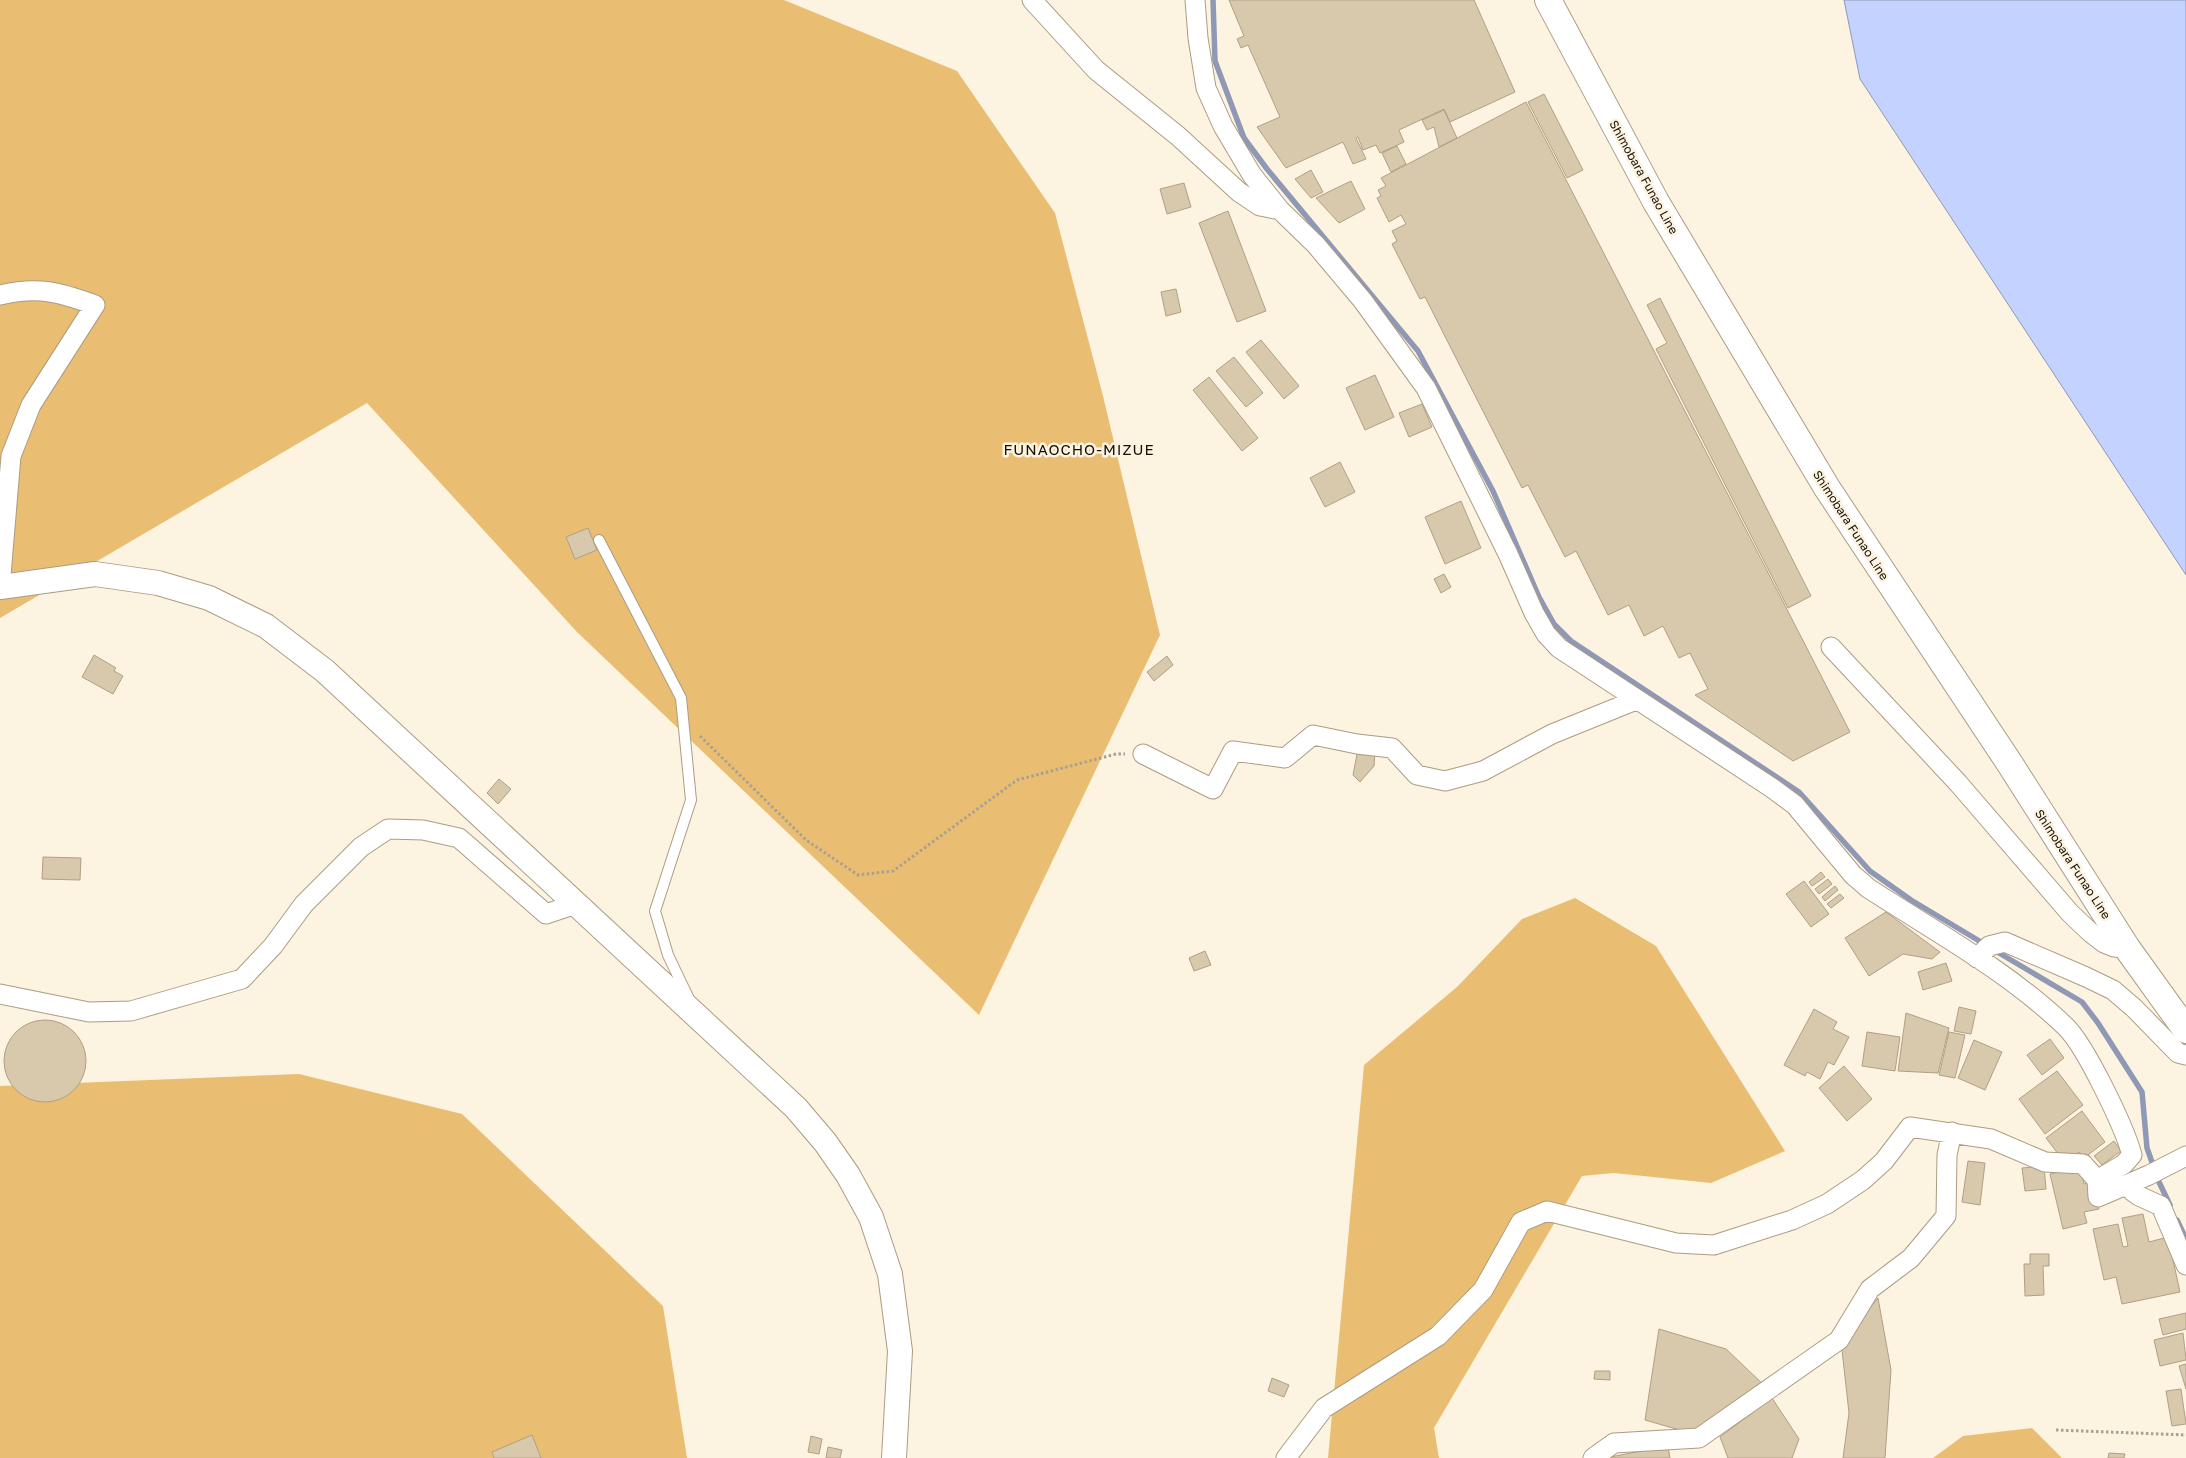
<svg xmlns="http://www.w3.org/2000/svg" width="2186" height="1458" font-family="'Golos Text',sans-serif">
  <style>
    .forest { fill: #e9be72 }
    .water { fill: #c3d2fe; stroke: #8f98b4 }
    .lines { fill: none; stroke-linecap: round; stroke-linejoin: round }
    .stream { stroke: #8f98b4; stroke-width: 5.5 }
    .building { fill: #d9c9ac; stroke: #b09f84 }
    .service-casing { stroke: #ac9c81; stroke-width: 12 }
    .minor-casing { stroke: #ac9c81; stroke-width: 21 }
    .tertiary-casing { stroke: #ac9c81; stroke-width: 26 }
    .secondary-casing { stroke: #ac9c81; stroke-width: 28 }
    .path { stroke: #a8a091; stroke-width: 3; stroke-dasharray: 2.5 2.5; stroke-linecap: butt }
    .service { stroke: #fff; stroke-width: 10 }
    .minor { stroke: #fff; stroke-width: 19 }
    .tertiary { stroke: #fff; stroke-width: 24 }
    .secondary { stroke: #fff; stroke-width: 26 }
    .labels { text-anchor: middle; dominant-baseline: central; stroke-width: 5; stroke-linejoin: round; paint-order: stroke }
    .street-label { font-size: 12px; fill: #161007; stroke: #fdf3e1 }
    .quarter-label { font-size: 15px; letter-spacing: 1px; fill: #161007; stroke: #fdf3e1 }
  </style>
  <rect width="100%" height="100%" fill="#fdf3e1"/>
  <path class="forest" d="M0,0H784L957,71L1055,213L1103,396L1160,635L979,1015L577,632L367,403L0,618Z
    M1575,898L1656,946L1785,1151L1711,1183L1614,1173L1582,1176L1434,1428L1439,1458H1328L1364,1065L1457,987L1522,919Z
    M299,1074L462,1114L663,1306L687,1458H0V1086Z
    M2032,1428L2062,1458H1933L1963,1436Z"/>
  <path class="water" d="M1844,0H2186V575L1860,79Z"/>
  <g class="lines">
    <path class="stream" d="M1213,0L1215,61L1244,138L1267,169L1418,351L1493,491L1539,597L1554,624L1571,641L1799,792L1870,871L1911,900L1986,945
      M1994,950L2082,1002L2098,1023L2142,1092L2147,1148L2159,1182L2170,1205
      M2177,1220L2186,1239"/>
  </g>
  <path class="building" d="M1229,0H1474L1515,92L1450,122L1444,109L1399,130L1404,142L1380,153L1376,145L1363,150L1358,137L1356,138L1366,159L1353,164L1343,142L1286,168L1257,127L1280,117L1248,45L1241,48L1237,39L1244,36Z
    M1544,94L1583,170L1567,178L1528,102Z
    M1526,102L1850,732L1793,761L1695,695L1708,689L1690,653L1679,658L1663,626L1644,636L1629,605L1608,615L1576,551L1565,557L1528,485L1522,488L1425,297L1420,299L1392,244L1397,241L1392,231L1406,224L1401,215L1389,222L1377,198L1381,196L1378,190L1386,186L1381,178Z
    M1444,110L1457,138L1439,147L1434,127L1427,130L1422,120Z
    M1397,146L1406,164L1391,172L1382,153Z
    M1311,170L1323,192L1311,198L1295,179Z
    M1351,181L1365,209L1339,223L1316,198Z
    M1184,183L1191,207L1167,214L1160,189Z
    M1228,211L1266,311L1237,322L1199,223Z
    M1176,289L1181,312L1166,316L1161,292Z
    M1660,298L1811,596L1788,608L1656,349L1667,343L1647,305Z
    M1261,340L1299,386L1284,399L1246,352Z
    M1234,357L1263,393L1246,407L1216,371Z
    M1375,375L1394,417L1365,430L1346,388Z
    M1209,377L1258,438L1242,451L1193,390Z
    M1422,404L1432,427L1409,437L1399,413Z
    M1340,462L1355,492L1325,507L1310,478Z
    M1461,501L1481,548L1445,564L1425,517Z
    M588,528L597,550L575,559L566,537Z
    M1444,574L1451,587L1441,593L1434,579Z
    M94,655L116,668L114,671L123,676L113,694L82,677Z
    M1167,656L1173,665L1154,681L1147,672Z
    M1358,749L1375,751L1374,766L1360,782L1353,775Z
    M499,779L511,789L498,804L487,793Z
    M43,857L81,858L80,880L42,879Z
    M1821,872L1825,877L1812,886L1809,882Z
    M1828,879L1832,884L1819,894L1815,889Z
    M1804,881L1829,914L1811,927L1786,894Z
    M1835,886L1838,890L1825,901L1822,897Z
    M1840,894L1844,898L1831,908L1827,904Z
    M1886,912L1925,941L1940,952L1932,959L1903,954L1869,976L1845,938Z
    M1205,951L1211,965L1194,971L1189,958Z
    M1946,963L1952,981L1923,990L1918,972Z
    M1959,1007L1976,1011L1971,1034L1954,1031Z
    M1814,1009L1837,1022L1833,1029L1849,1037L1834,1065L1828,1062L1820,1079L1807,1072L1805,1076L1784,1065Z
    M1906,1013L1949,1028L1938,1073L1898,1071Z
    M4 1061a41 41 0 1 1 82 0a41 41 0 1 1-82 0Z
    M1867,1032L1900,1037L1895,1071L1862,1066Z
    M1949,1032L1965,1035L1955,1078L1939,1075Z
    M2050,1039L2064,1058L2042,1075L2027,1055Z
    M1974,1040L2002,1052L1985,1090L1958,1078Z
    M1844,1066L1872,1099L1847,1121L1819,1088Z
    M2057,1071L2083,1105L2045,1134L2019,1099Z
    M2082,1111L2105,1142L2084,1158L2079,1152L2070,1159H2062L2046,1138Z
    M2114,1141L2121,1151L2102,1165L2094,1156Z
    M1968,1161L1985,1163L1980,1205L1962,1202Z
    M2044,1166L2046,1189L2025,1191L2022,1168Z
    M2080,1167L2084,1184L2093,1182L2099,1209L2084,1212L2087,1223L2063,1229L2050,1174Z
    M2143,1214L2149,1242L2168,1237L2180,1292L2122,1304L2116,1277L2104,1280L2093,1229L2118,1224L2123,1247L2128,1246L2122,1218Z
    M2030,1254H2049V1266H2043L2044,1295L2025,1296L2024,1264H2030Z
    M1878,1298L1891,1370L1885,1458H1843L1849,1413L1841,1341Z
    M2186,1313V1329L2163,1335L2159,1319Z
    M1659,1329L1726,1349L1766,1387L1697,1435L1645,1420Z
    M2183,1333L2186,1360L2160,1366L2154,1340Z
    M2186,1364V1389L2179,1366Z
    M1595,1371H1610V1380L1594,1379Z
    M1272,1378L1289,1385L1284,1397L1268,1391Z
    M2181,1389L2186,1424L2172,1426L2166,1391Z
    M1772,1398L1799,1439L1792,1458H1728L1720,1437Z
    M532,1435L541,1458H494L492,1452Z
    M811,1436L822,1439L819,1454L808,1452Z
    M1668,1446L1670,1458H1610V1457Z
    M828,1447L842,1450L840,1458H826Z
    M2109,1453L2125,1454L2124,1458H2108Z"/>
  <g class="lines">
    <g class="service-casing">
      <path id="service" d="M599,540L681,698L691,800L655,911L668,955L689,999"/>
    </g>
    <g class="minor-casing">
      <path id="minor" d="M1032,0L1096,70L1178,136L1239,192L1260,206L1280,210
        M1195,0L1198,38L1206,88L1223,126L1252,175L1280,210L1316,245L1363,301L1426,388L1508,554L1534,613L1546,634L1559,648L1772,788L1795,805L1853,875L1868,888C1934,931 2008,971 2066,1027C2086,1047 2124,1126 2132,1155L2124,1164L2097,1180L2083,1164L2045,1162L1991,1139L1910,1127L1884,1161L1863,1180L1827,1204L1792,1220L1714,1245L1676,1243L1547,1211L1521,1222L1483,1290L1438,1336L1324,1408L1286,1458
        M0,295C38,286 59,292 95,305L31,405L11,456L0,587
        M1831,647L1958,783L2070,913L2091,933L2104,943L2114,947L2127,948
        M1143,754L1213,789L1233,751L1285,758L1313,735L1357,744L1392,748L1417,775L1445,781L1483,771L1552,734L1636,700
        M1977,958L1989,946L2005,942L2086,977L2113,990L2134,1008L2178,1053L2186,1055
        M0,994L89,1012L131,1011L242,979L273,946L304,904L361,847L388,829L423,830L459,838L546,914L576,904
        M2097,1180L2098,1197L2149,1175L2186,1156
        M2132,1191L2139,1196L2161,1206L2186,1265
        M1593,1458L1614,1443L1699,1438L1839,1340L1870,1289L1911,1258L1946,1216L1947,1155L1952,1132"/>
    </g>
    <g class="tertiary-casing">
      <path id="tertiary" d="M0,587L95,574L158,583L209,598L266,626L325,671L796,1108L825,1142L848,1175L871,1217L890,1274L900,1351L894,1458"/>
    </g>
    <g class="secondary-casing">
      <path id="secondary" d="M1548,0L1656,202L1827,488L2010,764L2127,948L2186,1030"/>
    </g>
    <path class="path" d="M700,736L806,840L858,875L893,871L1017,780L1116,754H1125
      M2056,1430L2186,1435"/>
    <use href="#service" class="service"/>
    <use href="#minor" class="minor"/>
    <use href="#tertiary" class="tertiary"/>
    <use href="#secondary" class="secondary"/>
  </g>
  <g class="labels">
    <g class="street-label">
      <text transform="translate(1644 177) rotate(61)">Shimobara Funao Line</text>
      <text transform="translate(1851 525) rotate(57)">Shimobara Funao Line</text>
      <text transform="translate(2073 864) rotate(57)">Shimobara Funao Line</text>
    </g>
    <g class="quarter-label">
      <text x="1079" y="449">FUNAOCHO-MIZUE</text>
    </g>
  </g>
</svg>
